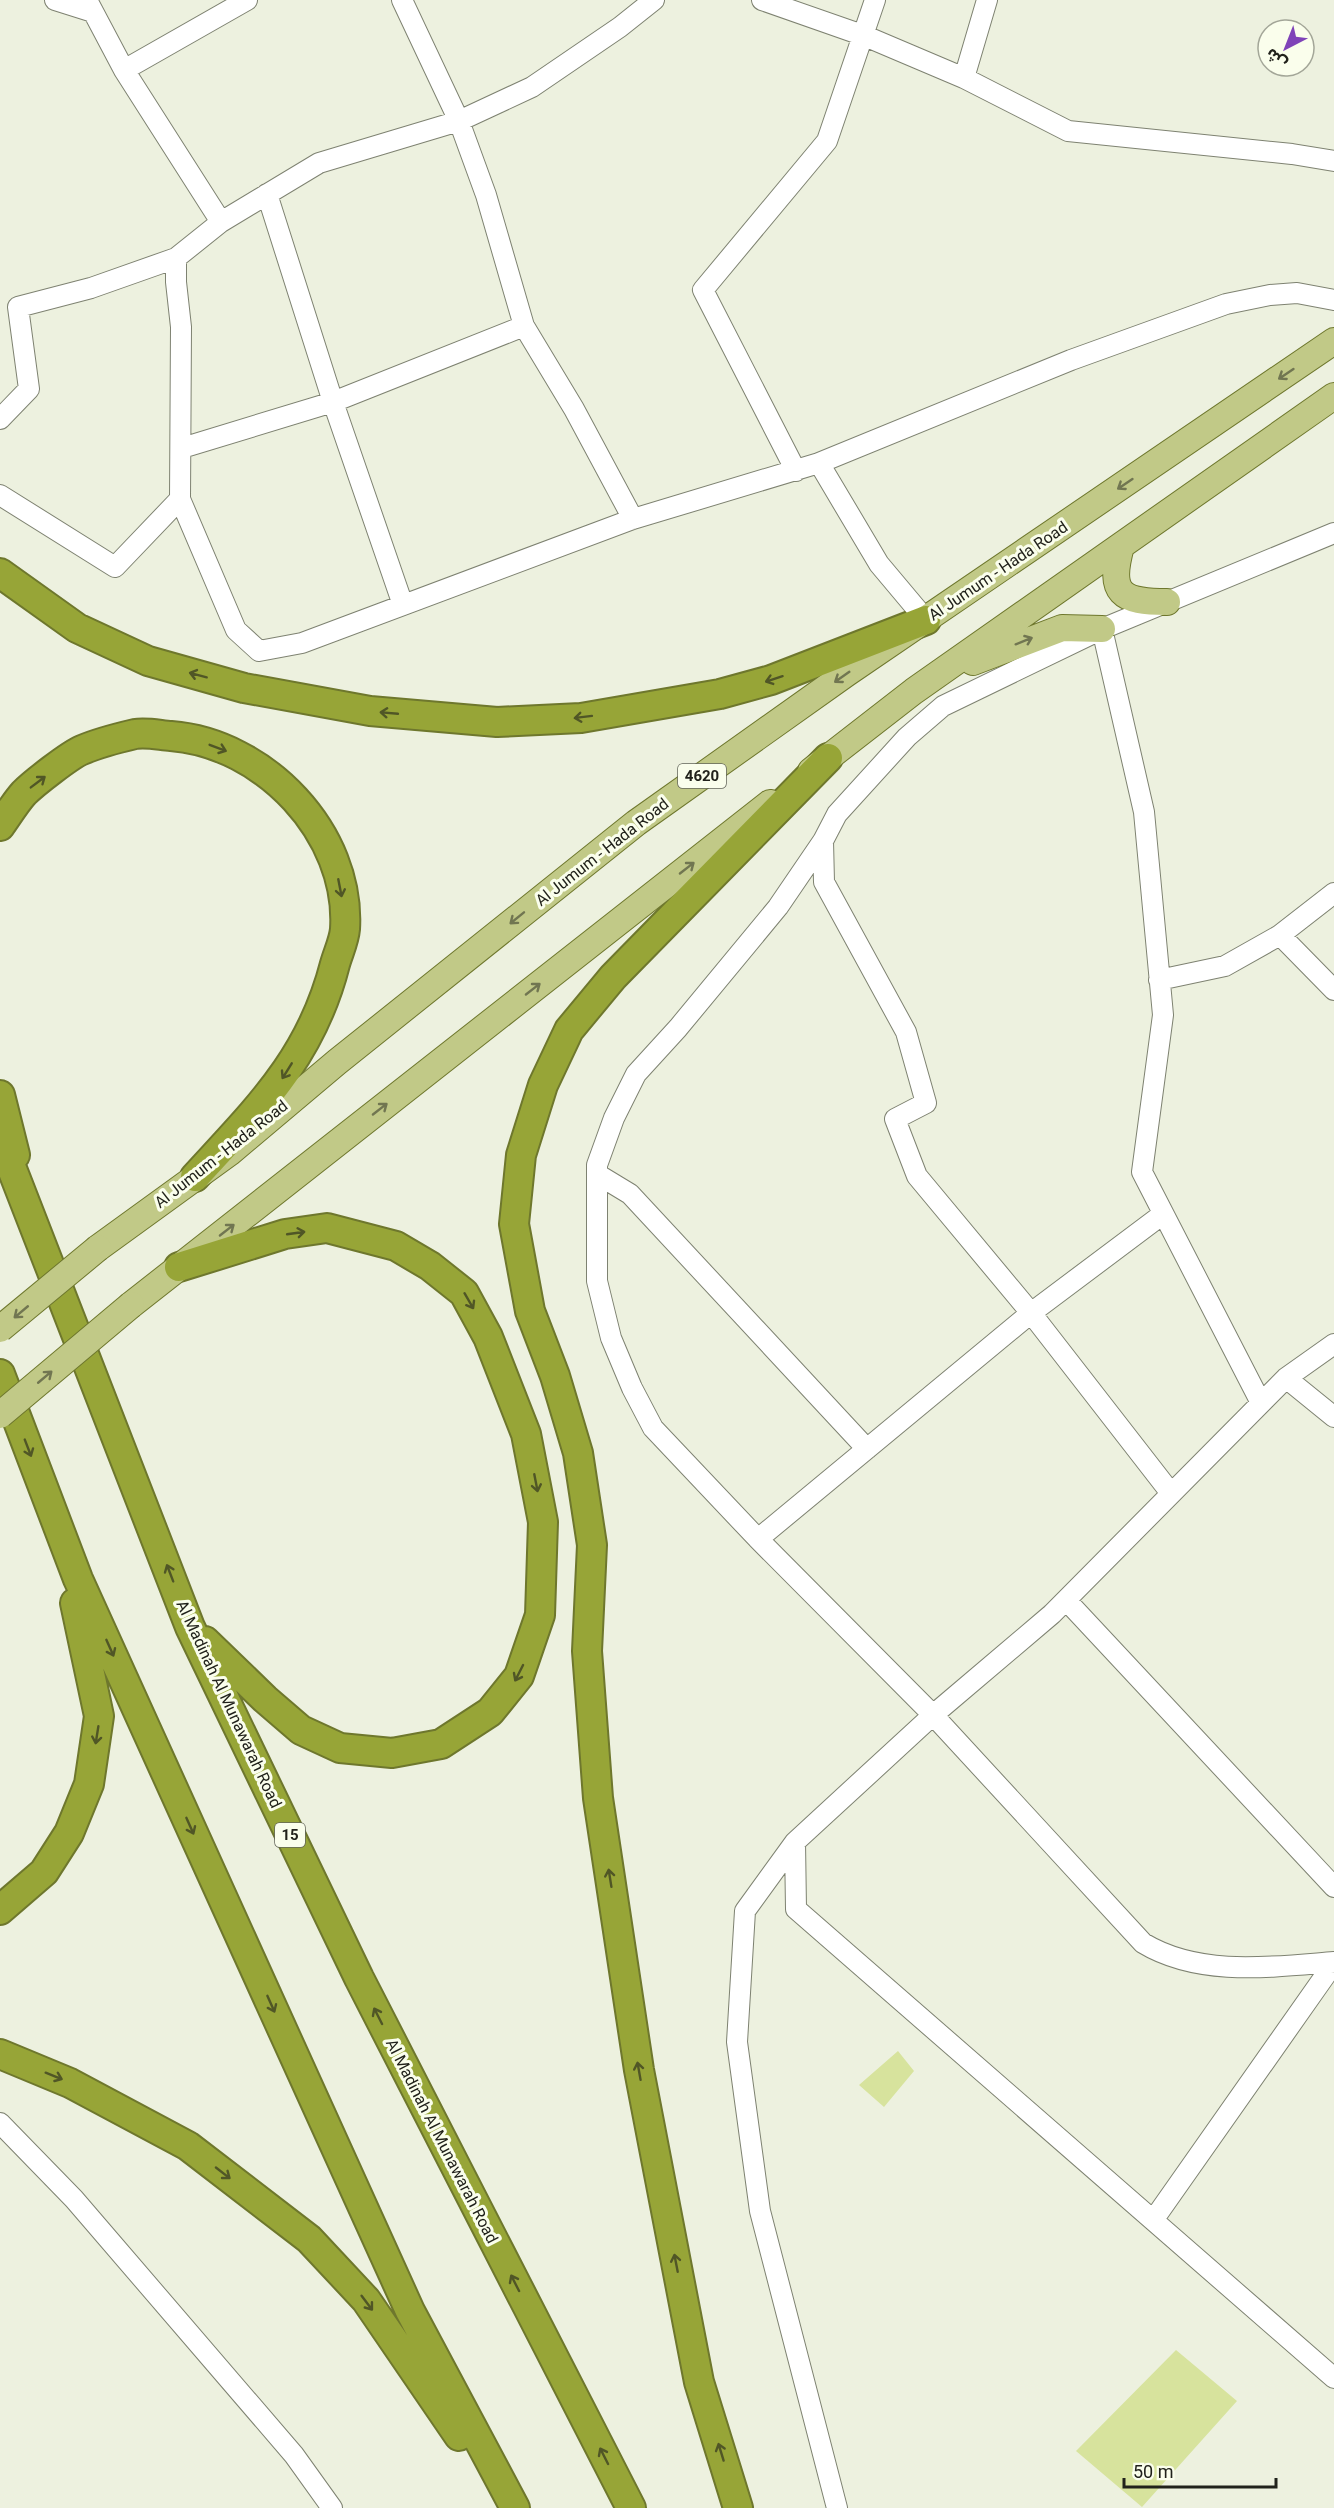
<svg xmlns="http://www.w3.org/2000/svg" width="1334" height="2508" font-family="Roboto,'Noto Sans Arabic',sans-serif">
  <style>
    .green { fill: #d7e39d }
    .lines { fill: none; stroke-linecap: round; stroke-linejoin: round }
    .minor-casing { stroke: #7e8271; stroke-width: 22 }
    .major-casing { stroke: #6e772d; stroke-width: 28 }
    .highway-casing { stroke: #6e772d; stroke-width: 32 }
    .minor { stroke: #fff; stroke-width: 20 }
    .major { stroke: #c1c987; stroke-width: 26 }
    .highway { stroke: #97a537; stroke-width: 28 }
    .major-bridge-casing { stroke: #6e772d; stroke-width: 28; stroke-linecap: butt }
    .major-bridge { stroke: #c1c987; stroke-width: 26 }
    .oneway { stroke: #717651 }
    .oneway2 { stroke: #505626 }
    .labels { text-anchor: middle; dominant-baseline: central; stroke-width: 6; stroke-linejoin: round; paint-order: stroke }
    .shield { fill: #fafeec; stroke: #62645a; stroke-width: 1.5 }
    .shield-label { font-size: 15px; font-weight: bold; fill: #21221b }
    .street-label { font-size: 16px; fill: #21221b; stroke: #fafeec }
  </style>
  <rect width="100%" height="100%" fill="#edf1df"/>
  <path class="green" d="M898,2051L914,2071L884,2107L859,2085Z
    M1176,2350L1237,2401L1142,2507L1076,2451Z"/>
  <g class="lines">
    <g class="minor-casing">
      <path id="minor" d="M55,0L93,12
        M87,0L124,70L221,222
        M402,0L459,121L486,195L524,326L574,409L633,519
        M762,0L865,36L964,78L1068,131L1292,154L1334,161
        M124,70L247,0
        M964,78L987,0
        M267,194L333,402L403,605
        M176,258V282L181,327L180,499
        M0,419L29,389L18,307L91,288L176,258L221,222L319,163L459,121L532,87L620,27L654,0
        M182,448L333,402L524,326
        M819,463L1071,360L1226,304L1270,295L1297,293L1334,300
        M796,471L703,290L827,141L875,0
        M0,495L115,567L180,499L236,630L259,651L302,643L633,519L819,463L879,564L926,620
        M1334,533L1102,629L943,706L907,737L837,814L823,841L778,907L678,1028L636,1074L614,1118L597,1165V1281L611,1338L632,1388L653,1428L758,1539L933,1715L1143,1943C1199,1977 1272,1967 1334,1962
        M1102,629L1144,812L1163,1015L1142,1172L1261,1403
        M823,841L824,882L906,1032L926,1103L895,1119L917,1176L1031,1313L1170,1492
        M1280,935L1334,990
        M1159,980L1225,966L1280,935L1334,893
        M597,1174L630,1194L867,1449
        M1334,1344L1286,1378L1052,1614L933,1715L795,1842L796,1909L1334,2378
        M1286,1378L1334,1417
        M758,1539L1031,1313L1163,1214
        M1066,1600L1334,1887
        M795,1842L745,1911L737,2042L760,2211L837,2508
        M0,2123L74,2199L294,2455L332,2508
        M1154,2219L1334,1963"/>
    </g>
    <g class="major-casing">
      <path id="major" d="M1121,546C1108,594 1121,602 1167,602
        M973,662L1062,628L1102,629
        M811,771L914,691L1334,396
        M98,1248L229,1153L337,1062L636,823L847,673L1334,341
        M131,1305L770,803"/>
    </g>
    <g class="highway-casing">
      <path id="highway" d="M0,573L77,628L148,661L244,688L370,711L497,722L581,718L720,694L771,680L926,620
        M0,826C8,815 15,803 24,793C34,783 70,755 82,750C98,743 118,738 135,734C146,732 159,735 171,736C264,743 351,833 345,929C344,941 338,953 335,964C311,1058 258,1108 195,1177
        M0,1095L15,1155
        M0,1138L190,1627L359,1978L631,2508
        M179,1267L285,1234L327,1228L396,1246L430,1266L464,1293L488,1337L526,1434L543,1522L540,1615L519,1676L490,1712L441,1744L392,1753L340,1748L301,1730L265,1699L205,1641
        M0,1374L78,1579L410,2311L515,2508
        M0,1910L44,1872L69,1833L89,1784L99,1716L75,1603
        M0,2054L70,2083L188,2146L309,2239L366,2300L459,2436
        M738,2508L699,2382L639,2070L598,1798L587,1651L592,1545L578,1453L555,1376L530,1311L514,1224L521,1155L543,1085L569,1030L613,977L828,758"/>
    </g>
    <use href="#minor" class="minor"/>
    <use href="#major" class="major"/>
    <use href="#highway" class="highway"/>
    <g class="major-bridge-casing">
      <path id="major-bridge" d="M0,1329L98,1248
        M0,1415L131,1305"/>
    </g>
    <use href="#major-bridge" class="major-bridge"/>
  </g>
  <defs><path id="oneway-shaft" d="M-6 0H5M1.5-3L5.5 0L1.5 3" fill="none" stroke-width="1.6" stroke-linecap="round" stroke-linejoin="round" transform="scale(1.5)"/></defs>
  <g class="oneway">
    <use href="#oneway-shaft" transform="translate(1286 374) rotate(146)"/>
    <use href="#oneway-shaft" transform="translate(1125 484) rotate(146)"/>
    <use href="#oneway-shaft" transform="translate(1024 641) rotate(-22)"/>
    <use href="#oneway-shaft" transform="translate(842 677) rotate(145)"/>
    <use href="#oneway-shaft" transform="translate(687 868) rotate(-38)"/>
    <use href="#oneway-shaft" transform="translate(517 918) rotate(141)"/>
    <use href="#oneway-shaft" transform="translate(533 989) rotate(-38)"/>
    <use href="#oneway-shaft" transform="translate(380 1109) rotate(-38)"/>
    <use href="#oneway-shaft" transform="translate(227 1230) rotate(-38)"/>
    <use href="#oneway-shaft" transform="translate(21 1312) rotate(140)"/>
    <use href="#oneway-shaft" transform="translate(45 1377) rotate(-40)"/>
  </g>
  <g class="oneway2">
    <use href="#oneway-shaft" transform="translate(198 675) rotate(-165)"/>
    <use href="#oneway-shaft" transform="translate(774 679) rotate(162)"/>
    <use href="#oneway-shaft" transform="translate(389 713) rotate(-175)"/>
    <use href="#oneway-shaft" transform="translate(583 717) rotate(173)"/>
    <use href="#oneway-shaft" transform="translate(218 748) rotate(21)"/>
    <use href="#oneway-shaft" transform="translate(38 782) rotate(-37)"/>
    <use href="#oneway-shaft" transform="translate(340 888) rotate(79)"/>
    <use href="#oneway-shaft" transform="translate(287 1071) rotate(122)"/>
    <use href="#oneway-shaft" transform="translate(296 1233) rotate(-8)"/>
    <use href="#oneway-shaft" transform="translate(469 1301) rotate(60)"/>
    <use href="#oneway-shaft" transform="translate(28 1448) rotate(69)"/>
    <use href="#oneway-shaft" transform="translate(536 1483) rotate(79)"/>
    <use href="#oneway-shaft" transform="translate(170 1573) rotate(-111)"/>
    <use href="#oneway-shaft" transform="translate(110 1648) rotate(66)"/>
    <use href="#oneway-shaft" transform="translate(519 1673) rotate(117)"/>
    <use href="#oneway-shaft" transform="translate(97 1735) rotate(99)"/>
    <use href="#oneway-shaft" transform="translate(190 1826) rotate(66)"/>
    <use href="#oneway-shaft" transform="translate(610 1878) rotate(-99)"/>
    <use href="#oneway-shaft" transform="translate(271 2004) rotate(66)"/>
    <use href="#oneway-shaft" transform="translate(378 2016) rotate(-117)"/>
    <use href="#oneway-shaft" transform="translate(639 2071) rotate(-100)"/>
    <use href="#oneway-shaft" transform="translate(54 2076) rotate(22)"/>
    <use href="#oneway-shaft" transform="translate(223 2173) rotate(38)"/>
    <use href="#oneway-shaft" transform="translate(676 2263) rotate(-101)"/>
    <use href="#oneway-shaft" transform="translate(515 2283) rotate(-117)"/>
    <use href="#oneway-shaft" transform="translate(367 2303) rotate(53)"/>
    <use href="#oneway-shaft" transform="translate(721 2452) rotate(-107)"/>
    <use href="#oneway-shaft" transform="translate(604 2456) rotate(-117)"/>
  </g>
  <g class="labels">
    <g class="shield">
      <rect x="678" y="764" width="48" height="24" rx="4.5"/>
      <rect x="275" y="1823" width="30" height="24" rx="4.5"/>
    </g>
    <g class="shield-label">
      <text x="702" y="776">4620</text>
      <text x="290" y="1835">15</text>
    </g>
    <g class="street-label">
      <text transform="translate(998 571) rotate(-34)">Al Jumum - Hada Road</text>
      <text transform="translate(602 852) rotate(-38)">Al Jumum - Hada Road</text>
      <text transform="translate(221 1154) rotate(-38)">Al Jumum - Hada Road</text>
      <text transform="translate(229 1704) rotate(65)">Al Madinah Al Munawarah Road</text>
      <text transform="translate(442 2141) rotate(63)">Al Madinah Al Munawarah Road</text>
    </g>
  </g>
  <g transform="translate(1286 48) rotate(222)"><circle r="28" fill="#fafeec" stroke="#a3a698" stroke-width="1.5"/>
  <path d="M0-4.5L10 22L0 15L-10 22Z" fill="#7f43b8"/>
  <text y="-9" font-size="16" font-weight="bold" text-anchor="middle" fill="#21221b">ش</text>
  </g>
  <path d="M1124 2478v9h152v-9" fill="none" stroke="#21221b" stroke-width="3"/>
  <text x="1133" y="2478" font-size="18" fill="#21221b" stroke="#fafeec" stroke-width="4.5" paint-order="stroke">50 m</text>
</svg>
